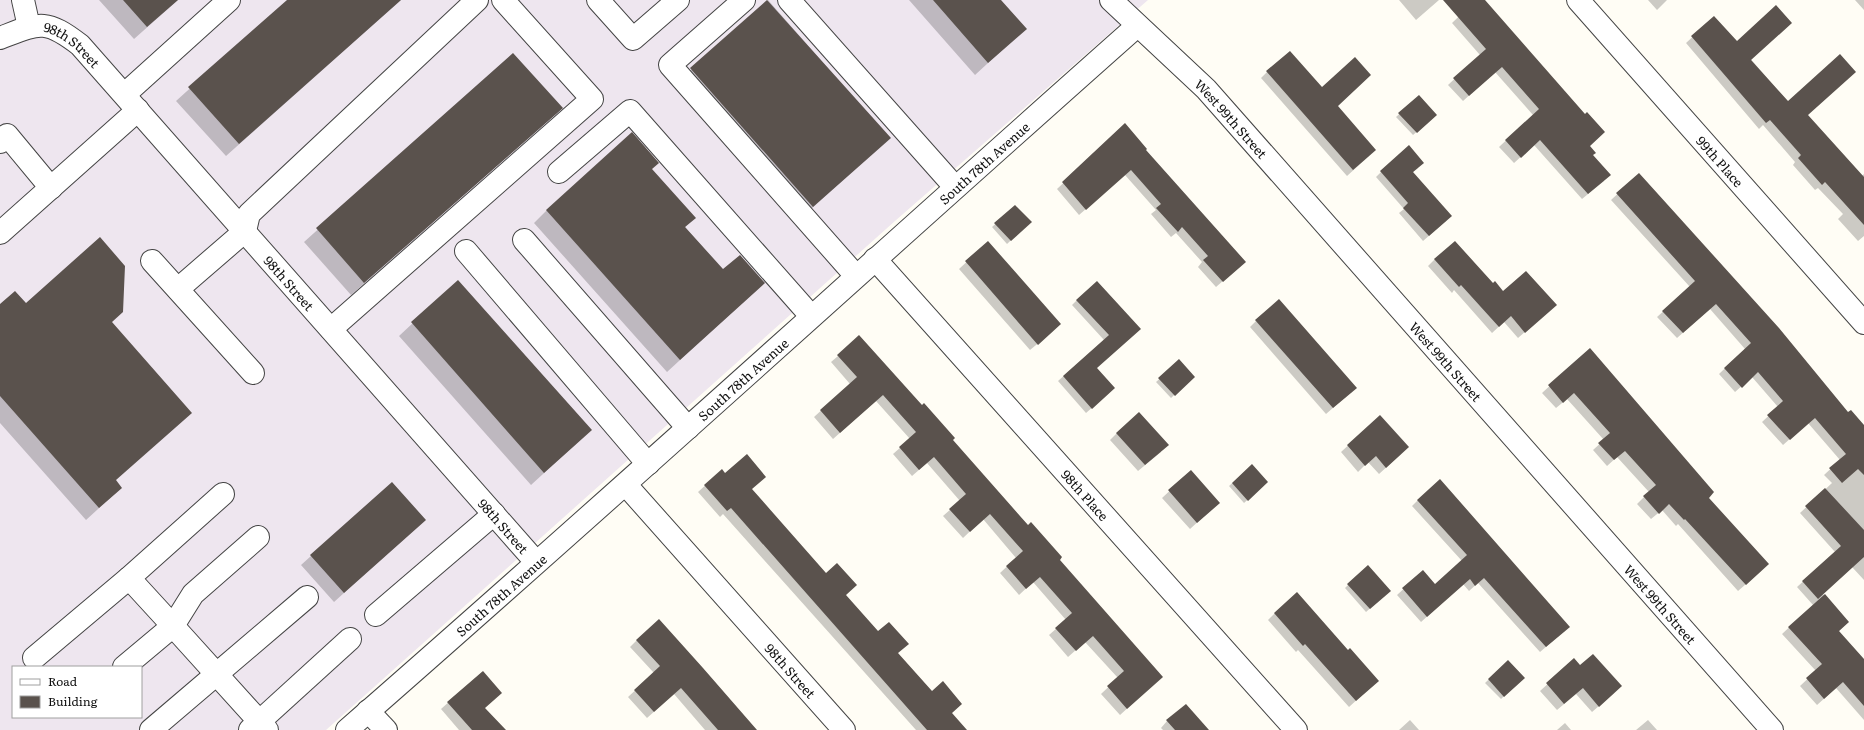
<svg xmlns="http://www.w3.org/2000/svg" width="1864" height="730" font-family="Literata,serif">
  <style>
    .industrial { fill: #eee6ef; fill-rule: evenodd }
    .shadow { fill: #0003 }
    .building { fill: #5a524d }
    .lines { fill: none; stroke-linecap: round; stroke-linejoin: round }
    .minor-casing { stroke: #444; stroke-width: 24 }
    .minor { stroke: #fff; stroke-width: 22 }
    .labels { text-anchor: middle; dominant-baseline: central; stroke-width: 4; stroke-linejoin: round; paint-order: stroke }
    .street-label { font-size: 13px; fill: #111; stroke: #fff }
  </style>
  <rect width="100%" height="100%" fill="#fffdf5"/>
  <path class="industrial" d="M0,0H1148L895,221L326,730H0ZM13,667H141V717H13Z"/>
  <path class="shadow" d="M99,0H178L134,39Z
    M288,0H401L226,156L176,101Z
    M768,0L889,138L800,219L678,82Z
    M909,0H1000L1025,29L975,75Z
    M1399,0H1439L1416,20Z
    M1476,0H1483L1589,146L1604,181L1582,199L1534,145L1514,163L1499,147L1533,115L1495,72L1463,101L1448,85L1480,55L1452,23Z
    M1648,0H1667L1657,10Z
    M1855,0H1864V10Z
    M1714,17L1788,102L1807,115L1862,176L1864,174V236L1858,241L1838,219L1843,214L1818,188L1815,190L1793,165L1795,162L1763,125L1759,129L1686,43Z
    M513,54L562,108L351,295L304,242Z
    M1267,72L1322,89L1337,106L1369,156L1347,176L1261,78Z
    M1419,96L1433,118L1413,135L1396,117Z
    M1125,125L1239,267L1216,287L1198,267L1202,262L1176,233L1171,237L1151,214L1156,210L1125,175L1079,215L1057,189Z
    M1418,168L1412,173L1446,221L1423,241L1399,213L1404,209L1376,177L1381,172Z
    M651,169L694,218L685,227L723,271L764,283L667,372L534,223L547,210Z
    M1639,174L1848,413L1864,427V580L1852,567L1823,594L1848,622L1838,632L1864,661V720L1836,688L1817,705L1800,686L1816,671L1782,634L1813,605L1797,587L1835,552L1800,513L1832,483L1824,475L1840,460L1808,423L1783,445L1762,422L1778,407L1752,377L1735,392L1719,374L1745,349L1710,309L1677,338L1657,317L1690,287L1611,200Z
    M1015,206L1030,222L1007,244L992,227Z
    M988,242L1053,331L1030,350L959,269Z
    M1435,259L1493,285L1503,292L1549,311L1518,338L1504,322L1492,333L1454,290L1452,293L1428,266Z
    M458,281L578,442L531,485L399,336Z
    M1077,300L1139,329L1096,368L1109,393L1086,413L1058,381L1104,340L1072,305Z
    M26,304L111,323L115,481L121,488L86,520L0,423V305Z
    M1256,321L1349,394L1326,414L1250,327Z
    M1590,349L1707,498L1761,571L1738,591L1678,524L1676,526L1662,510L1651,519L1637,504L1649,492L1617,457L1607,466L1593,450L1604,440L1567,399L1556,408L1542,393Z
    M838,356L952,440L1162,677L1120,715L1101,694L1118,678L1085,642L1068,657L1049,635L1066,620L1033,582L1019,595L1000,573L1016,558L983,519L963,538L943,516L960,501L927,463L912,476L893,454L910,439L876,401L833,439L814,417L850,384L831,362Z
    M1179,361L1193,377L1171,398L1156,382Z
    M1380,416L1401,454L1379,474L1368,462L1358,472L1341,452Z
    M1117,433L1161,452L1138,471L1110,440Z
    M1252,465L1267,482L1244,503L1229,486Z
    M721,471L751,490L966,730H916L723,514L720,517L698,492Z
    M1191,471L1212,509L1190,529L1162,498Z
    M1418,500L1562,633L1540,652L1478,583L1469,591L1463,584L1421,622L1397,595L1423,571L1435,585L1462,561L1412,506Z
    M425,520L334,602L301,565L311,556Z
    M1348,585L1386,594L1366,612L1345,588Z
    M1275,613L1371,687L1349,707L1298,650L1296,652L1268,620Z
    M637,640L753,730H705L674,694L647,718L628,697L654,673L630,647Z
    M1574,660L1580,667L1614,693L1592,712L1576,694L1557,710L1540,691Z
    M1508,661L1523,678L1501,699L1485,683Z
    M482,672L484,708L504,730H459L441,709Z
    M1410,720L1419,730H1399Z
    M1648,720L1657,730H1636Z
    M1167,721L1208,730H1163L1161,728Z
    M1565,723L1571,730H1557Z"/>
  <path class="building" d="M123,0H178L147,27Z
    M287,0H401L239,144L188,87Z
    M767,0L891,138L813,207L690,68Z
    M933,0H1001L1027,29L988,63Z
    M1443,0H1485L1585,114L1587,112L1605,132L1590,146L1596,153L1593,155L1611,175L1588,194L1540,140L1521,158L1505,140L1539,109L1502,67L1469,96L1453,78L1486,49Z
    M1776,5L1792,23L1751,60L1788,101L1840,54L1856,72L1808,115L1864,177V225L1825,182L1822,185L1798,158L1801,155L1770,120L1766,123L1691,36L1714,16L1737,41Z
    M1290,51L1322,87L1355,57L1371,75L1338,106L1376,150L1353,170L1266,71Z
    M513,53L563,108L364,283L316,228Z
    M1419,95L1437,115L1417,133L1398,113Z
    M1125,123L1147,149L1146,150L1246,262L1223,282L1203,260L1208,256L1182,227L1178,232L1156,208L1161,204L1131,170L1086,210L1062,182Z
    M632,132L659,163L652,169L696,218L685,227L723,269L740,255L765,283L680,360L546,210Z
    M1409,145L1424,163L1413,172L1452,216L1429,236L1403,208L1408,203L1380,171Z
    M1639,173L1779,328L1848,412L1851,410L1864,425V475L1858,469L1842,483L1829,468L1846,454L1815,418L1790,440L1767,415L1783,401L1758,372L1742,388L1724,368L1751,343L1716,304L1683,333L1662,311L1695,281L1616,193Z
    M1015,205L1032,222L1011,241L994,223Z
    M100,237L125,266L123,312L112,322L192,413L116,480L122,488L99,508L0,396V304L15,291L26,303Z
    M988,241L1061,324L1038,345L965,261Z
    M1455,241L1493,283L1495,281L1503,291L1526,271L1557,305L1525,333L1511,316L1499,327L1461,285L1459,287L1434,259Z
    M458,280L592,430L544,473L411,322Z
    M1097,281L1141,329L1097,368L1115,388L1092,409L1063,376L1109,335L1076,300Z
    M1279,299L1357,388L1333,408L1255,320Z
    M859,335L922,405L924,403L955,438L953,440L1028,525L1031,522L1062,557L1060,560L1163,677L1127,709L1107,686L1124,671L1093,636L1076,651L1055,628L1072,613L1040,577L1026,589L1006,566L1023,551L990,514L970,532L949,509L966,494L934,457L919,470L899,447L916,432L883,395L840,433L820,410L857,377L837,355Z
    M1590,348L1714,492L1709,498L1769,564L1746,585L1685,519L1684,520L1669,504L1659,514L1643,496L1656,485L1625,451L1614,460L1598,443L1610,433L1574,393L1563,403L1548,385Z
    M1179,359L1195,377L1175,396L1158,378Z
    M1139,412L1169,445L1145,465L1116,433Z
    M1380,415L1409,447L1386,468L1376,456L1365,466L1347,445Z
    M747,454L766,477L752,489L826,573L837,563L857,585L846,595L878,631L889,622L909,644L898,653L932,691L943,681L962,704L952,713L967,730H927L731,508L727,511L704,485L722,469L725,473Z
    M1252,464L1268,482L1248,501L1232,483Z
    M1191,470L1220,503L1197,523L1168,490Z
    M1440,479L1570,627L1546,647L1484,578L1475,586L1470,579L1427,617L1402,588L1423,570L1435,584L1467,555L1417,500Z
    M392,482L426,520L344,593L310,555Z
    M1825,488L1864,530V557L1818,599L1802,581L1841,546L1805,506Z
    M1368,565L1391,591L1370,609L1347,584Z
    M1297,592L1348,650L1350,648L1379,681L1356,701L1305,644L1303,646L1274,613Z
    M1825,594L1849,622L1839,631L1864,659V706L1843,682L1824,699L1806,678L1822,664L1788,627Z
    M659,619L703,668L757,730H718L681,688L654,712L634,690L660,666L636,640Z
    M1593,654L1622,686L1599,707L1583,688L1564,704L1546,683L1574,658L1580,665Z
    M1508,660L1525,678L1504,697L1488,679Z
    M483,671L502,693L485,708L506,730H472L447,702Z
    M1186,704L1209,730H1175L1166,720Z"/>
  <g class="lines">
    <g class="minor-casing">
      <g id="minor">
        <path d="M23,0L29,27"/>
        <path d="M598,0L633,39L678,0"/>
        <path d="M744,0L670,65L856,276"/>
        <path d="M789,0L955,187"/>
        <path id="s1" d="M1111,0L1206,89L1772,730"/>
        <path id="s2" d="M1578,0L1864,323"/>
        <path id="s3" d="M0,38C39,23 45,18 80,45L536,562"/>
        <path d="M125,94L229,0"/>
        <path d="M0,142L7,135L51,188"/>
        <path d="M559,172L630,111L811,316"/>
        <path d="M0,233L138,110"/>
        <path d="M524,240L688,428"/>
        <path d="M466,251L648,464"/>
        <path id="s4" d="M875,259L1296,730"/>
        <path d="M152,261L253,373"/>
        <path d="M178,289L245,231L249,214L477,0"/>
        <path d="M331,329L592,99L503,0"/>
        <path id="s5" d="M626,485L844,730"/>
        <path d="M129,578L223,494"/>
        <path d="M376,615L494,514"/>
        <path d="M34,658L129,578L173,626L193,594L258,537"/>
        <path d="M124,667L173,626L267,730"/>
        <path d="M368,711L386,730"/>
        <path d="M151,730L307,597"/>
        <path d="M250,730L350,639"/>
        <path id="s6" d="M347,730C613,498 873,260 1137,26"/>
      </g>
    </g>
    <use href="#minor" class="minor"/>
  </g>
  <g class="labels">
    <g class="street-label">
      <text stroke="none"><textPath href="#s3" startOffset="80">98th Street</textPath></text>
      <text stroke="none"><textPath href="#s1" startOffset="169">West 99th Street</textPath></text>
      <text stroke="none"><textPath href="#s2" startOffset="215">99th Place</textPath></text>
      <text stroke="none"><textPath href="#s6" startOffset="853">South 78th Avenue</textPath></text>
      <text stroke="none"><textPath href="#s3" startOffset="404">98th Street</textPath></text>
      <text stroke="none"><textPath href="#s1" startOffset="493">West 99th Street</textPath></text>
      <text stroke="none"><textPath href="#s6" startOffset="529">South 78th Avenue</textPath></text>
      <text stroke="none"><textPath href="#s4" startOffset="316">98th Place</textPath></text>
      <text stroke="none"><textPath href="#s3" startOffset="728">98th Street</textPath></text>
      <text stroke="none"><textPath href="#s6" startOffset="205">South 78th Avenue</textPath></text>
      <text stroke="none"><textPath href="#s1" startOffset="817">West 99th Street</textPath></text>
      <text stroke="none"><textPath href="#s5" startOffset="248">98th Street</textPath></text>
    </g>
  </g>
  <rect x="12" y="666" width="130" height="52" fill="#ffffff" stroke="#a0a0a0"/>
  <rect x="20" y="679" width="20" height="6" fill="#ffffff" stroke="#a0a0a0"/>
  <text x="48" y="686" font-size="12" fill="#111111">Road</text>
  <rect x="20" y="696" width="20" height="12" fill="#5a524d" stroke="#a0a0a0"/>
  <text x="48" y="706" font-size="12" fill="#111111">Building</text>
</svg>
